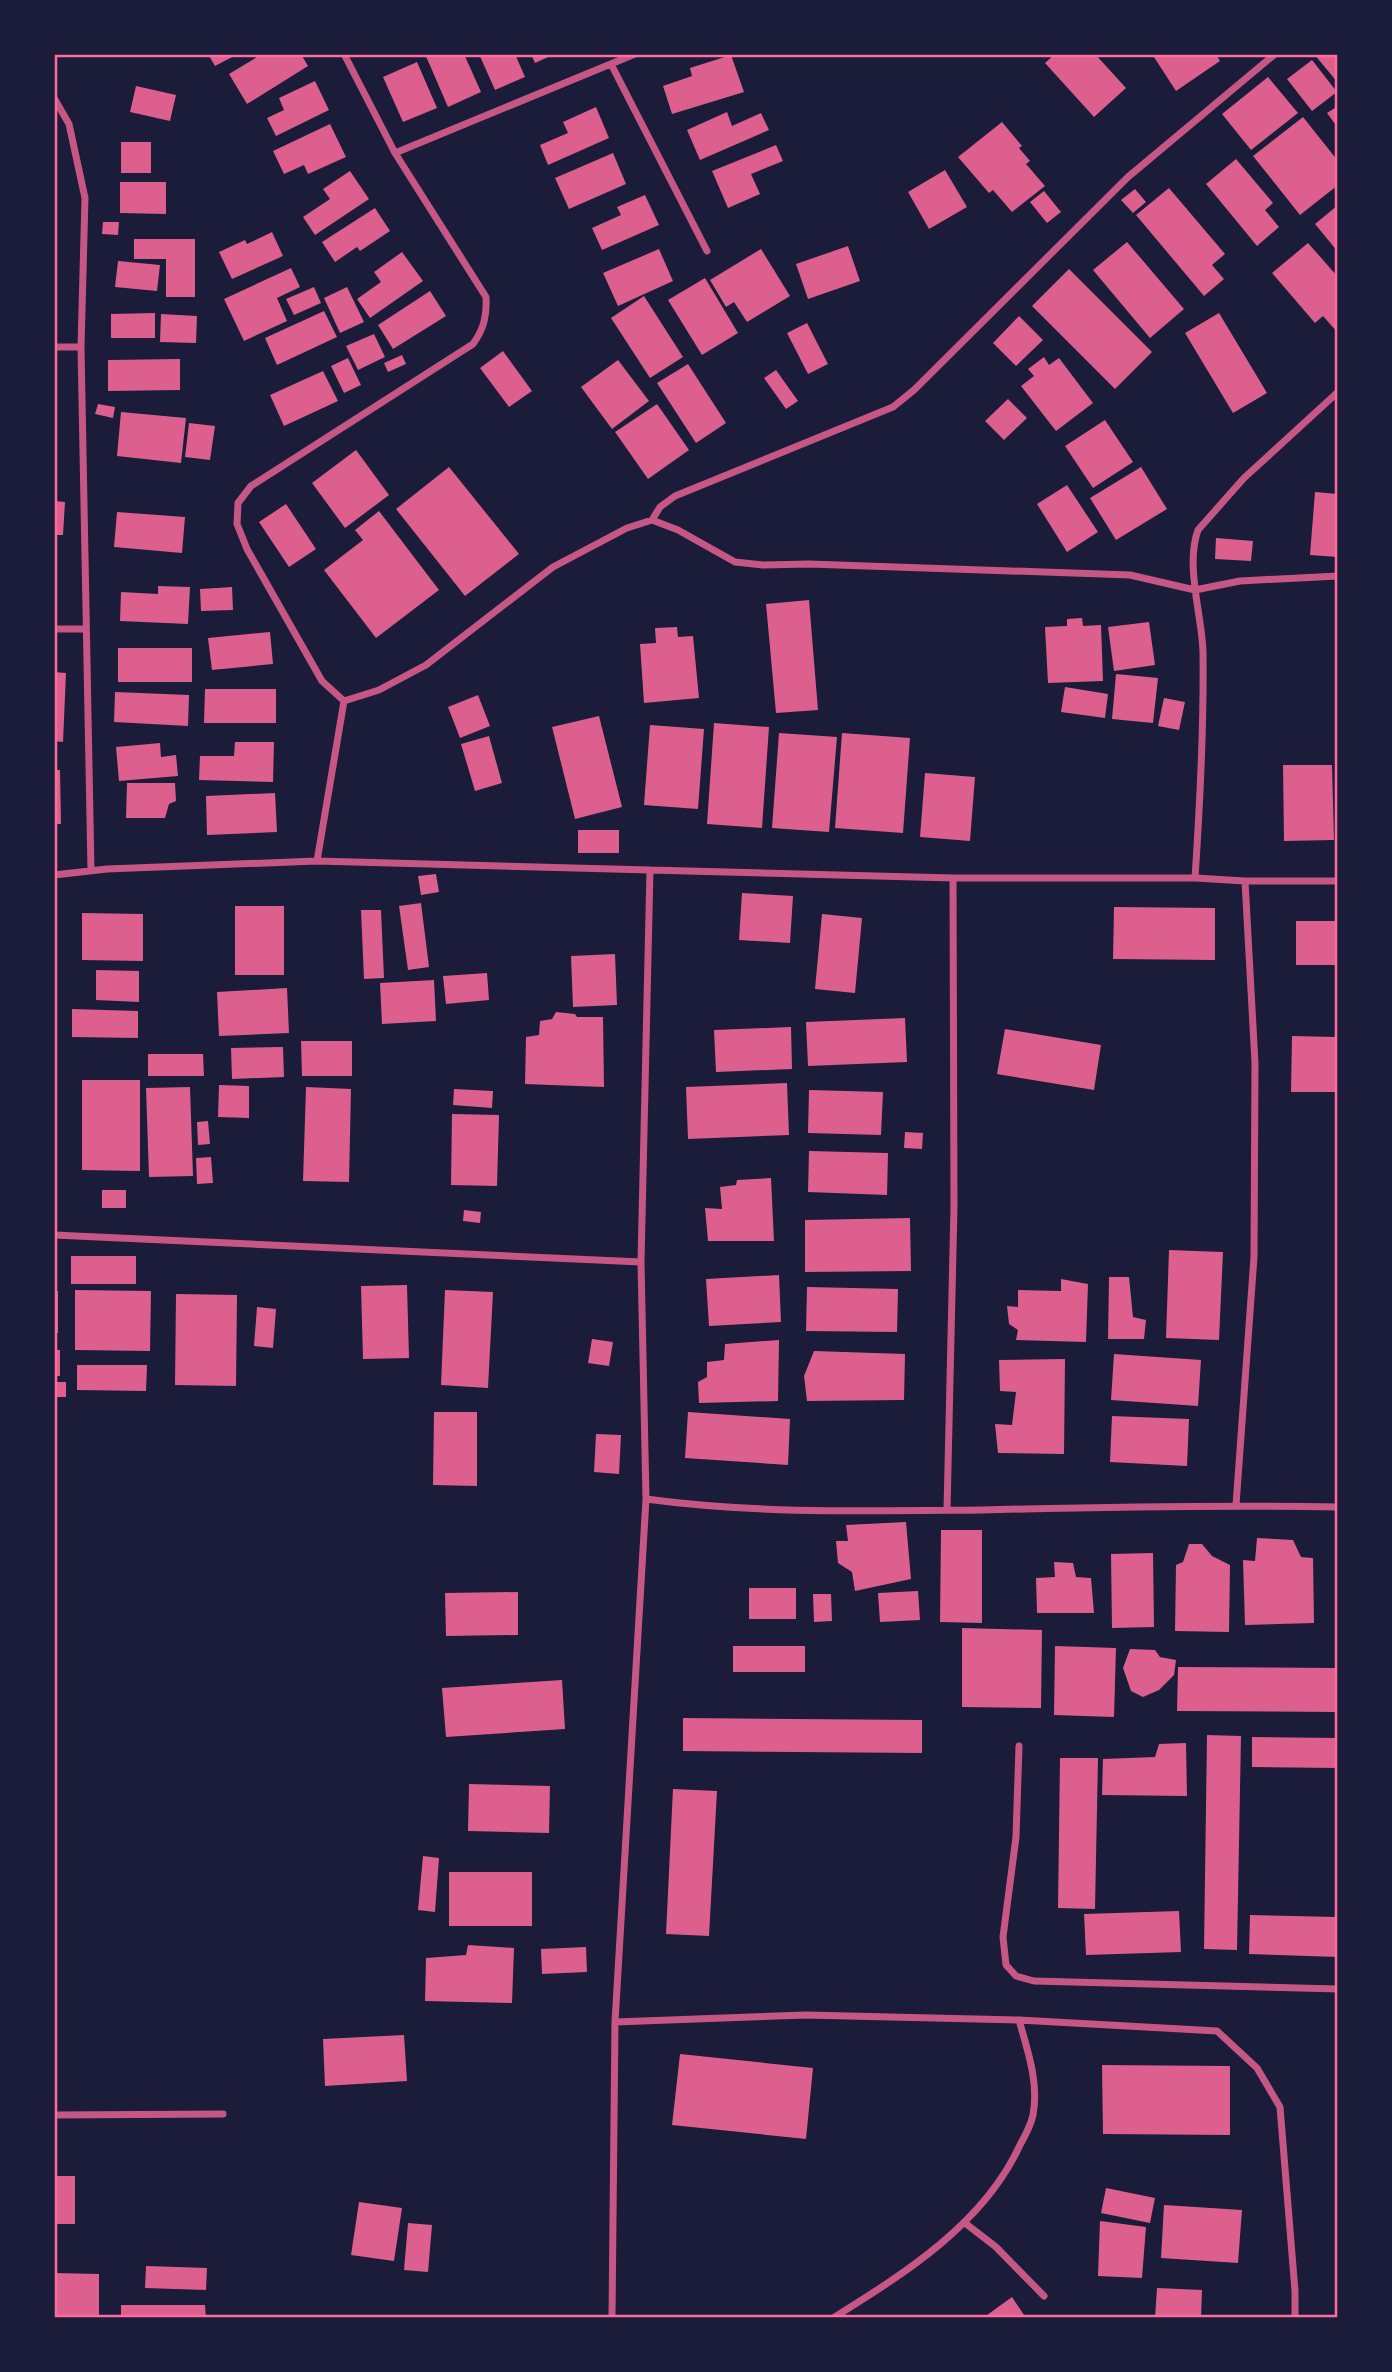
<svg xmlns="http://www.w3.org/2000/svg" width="1392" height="2372" font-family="Arial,sans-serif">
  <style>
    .building { fill: #dd5f8e }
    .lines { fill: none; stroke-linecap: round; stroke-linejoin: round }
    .minor { stroke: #c65784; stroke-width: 7 }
    .neatline { fill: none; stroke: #ff6b9d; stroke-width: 2.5 }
  </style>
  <rect width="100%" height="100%" fill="#1b1b3a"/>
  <path class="building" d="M208,54H238L215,66Z
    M262,54H301L308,66L247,104L229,74Z
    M425,54H464L481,92L448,107Z
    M479,54H515L525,77L495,90Z
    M531,54H555L535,63Z
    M1055,54H1095L1126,88L1094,117L1045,63Z
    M1152,54H1216L1220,61L1176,91Z
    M1314,54H1338V83Z
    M731,55L744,92L672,114L663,86L692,76L690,68Z
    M1312,60L1337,92L1312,111L1287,79Z
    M417,62L437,108L403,122L383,77Z
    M1268,77L1298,113L1251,150L1222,114Z
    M315,81L329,110L276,136L267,118L284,110L279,98Z
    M136,86L176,95L170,121L130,112Z
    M1338,106V128L1327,113Z
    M596,107L609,138L548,165L540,145L568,133L563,122Z
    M727,112L732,126L761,113L769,130L700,160L687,130Z
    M1303,117L1338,161V185L1300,215L1253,156Z
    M1002,122L1022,146L1019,148L1030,161L1026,164L1045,186L1012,212L993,190L989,193L958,157Z
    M330,124L346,157L308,174L304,165L284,174L273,151Z
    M121,142H151V173H121Z
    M776,145L783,161L751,174L760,194L728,208L712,171Z
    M613,153L626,184L569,209L555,178Z
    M1236,159L1273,203L1265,210L1279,227L1257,246L1206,184Z
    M945,170L967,207L929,229L908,192Z
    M350,171L369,199L315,235L303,217L330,199L323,189Z
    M120,182H166V214L120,213Z
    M1169,188L1225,254L1212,265L1224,279L1204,296L1136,215Z
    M1135,189L1146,202L1133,213L1121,200Z
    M1044,191L1061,212L1047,223L1030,202Z
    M645,195L659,225L602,250L592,228L621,215L617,207Z
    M1338,205V252L1315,224Z
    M375,208L390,231L360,251L357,247L335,262L322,242Z
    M103,222H119L118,235L102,234Z
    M272,232L283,256L232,279L219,252L245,240L247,244Z
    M134,239H195V297H166V259H134Z
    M1127,242L1184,309L1150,338L1093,270Z
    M1308,243L1338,277V333L1323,316L1315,323L1272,273Z
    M848,246L860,281L808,299L796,264Z
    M659,249L673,281L618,306L603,273Z
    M761,249L790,296L747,322L734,302L726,307L710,280Z
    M402,252L423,281L370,318L357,299L381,282L374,272Z
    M118,261L160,265L157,291L115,287Z
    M291,268L300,287L277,298L287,321L244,341L224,299Z
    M1069,269L1152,352L1115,389L1032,306Z
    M705,278L738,333L702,355L668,300Z
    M314,287L321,303L294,315L286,299Z
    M347,287L364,322L340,333L324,298Z
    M430,291L446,316L393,349L378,325Z
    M644,296L683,357L650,378L611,318Z
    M324,311L337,337L277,365L265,338Z
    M155,313V338H111V314Z
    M1219,313L1267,393L1233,413L1185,333Z
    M161,314L197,316L196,343L160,342Z
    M1019,316L1043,340L1016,366L993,343Z
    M807,323L828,364L808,374L787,333Z
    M374,334L385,357L358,370L346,346Z
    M503,351L532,391L509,407L480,368Z
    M402,355L406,364L388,372L384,363Z
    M1044,357L1049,365L1059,358L1093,403L1056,431L1021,386L1034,376L1028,369Z
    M348,358L361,385L344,393L331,366Z
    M180,359V390L108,391V360Z
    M618,360L649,401L612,429L581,387Z
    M688,364L726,423L696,443L657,383Z
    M776,370L798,401L786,409L764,378Z
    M323,371L338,401L284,426L270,395Z
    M1008,399L1027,418L1004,440L985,421Z
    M98,404L115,407L113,418L95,414Z
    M657,404L689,450L648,479L615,432Z
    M121,412L186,418L181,463L117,456Z
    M1105,420L1133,462L1093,488L1065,446Z
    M189,423L215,426L210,460L185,457Z
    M356,450L389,495L345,528L312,483Z
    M449,467L519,554L465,596L396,509Z
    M1141,467L1167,509L1116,540L1090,498Z
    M1067,485L1098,532L1067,552L1037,504Z
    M1315,492L1338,494V557L1310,555Z
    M54,501L65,502L63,535H54Z
    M286,504L316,549L289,567L259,522Z
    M379,511L439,590L376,638L324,570L363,540L355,530Z
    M117,512L185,517L182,553L114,547Z
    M1216,538L1253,541L1251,561L1215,559Z
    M158,586L190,587L188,624L120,621L121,592L158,594Z
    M232,587L233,610L201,611L200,589Z
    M809,600L818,710L776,713L766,604Z
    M1082,618L1083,626L1101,625L1103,681L1048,683L1045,627L1067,626V619Z
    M1149,622L1155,665L1114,671L1108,627Z
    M677,627L678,637L693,636L699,698L644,703L640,644L656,643L655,628Z
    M270,632L273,664L212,670L208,638Z
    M118,648H192V682H118Z
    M54,672L66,673L63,742L54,741Z
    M1116,674L1158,678L1153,723L1112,719Z
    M1065,687L1108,694L1105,718L1061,712Z
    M205,689H276V723H204Z
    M115,692L189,695L188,726L114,722Z
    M478,695L490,726L460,738L448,707Z
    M1164,698L1185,702L1179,730L1158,726Z
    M599,716L622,807L575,819L552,727Z
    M714,723L769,727L762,828L707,824Z
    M650,725L704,729L698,809L644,805Z
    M779,733L837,737L829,832L772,828Z
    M842,733L910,738L903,833L835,828Z
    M489,736L502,783L475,791L461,744Z
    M235,742H274L273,782L199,780L200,756H234Z
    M160,743L161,757L176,755L178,776L119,781L116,747Z
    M1283,765H1332L1334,840L1284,841Z
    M54,770H60L61,824H54Z
    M925,773L975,777L970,841L920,837Z
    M127,783H175L176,801L169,804L165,818H126Z
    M275,793L277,832L207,835L206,796Z
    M578,830H619V853H578Z
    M436,874L439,892L421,895L418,876Z
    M742,893L793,896L790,943L739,940Z
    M421,903L429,967L408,970L399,906Z
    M235,906H284V975H235Z
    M1114,907L1215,908V960L1113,959Z
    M361,910H381L384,978L364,979Z
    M82,913L143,914V961L82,960Z
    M822,914L862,918L855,993L815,989Z
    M1296,921H1338V965H1296Z
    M615,954L617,1005L573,1007L571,956Z
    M96,970L139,971V1002L96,1000Z
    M487,973L489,1000L446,1004L443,976Z
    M434,980L436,1021L382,1024L380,983Z
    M287,988L289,1033L219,1036L217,992Z
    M72,1009L138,1011V1038L72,1037Z
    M556,1012L575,1014L577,1017H603L604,1087L525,1084L526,1037L539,1035L540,1021L552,1019Z
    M905,1018L907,1062L808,1066L806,1022Z
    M791,1027L792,1069L716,1072L714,1030Z
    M1005,1029L1101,1045L1094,1090L997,1074Z
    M1292,1036L1338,1037V1092H1291Z
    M301,1041H352V1076H302Z
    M283,1047L284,1077L232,1079L231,1048Z
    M148,1054H203L204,1076H148Z
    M82,1080H140V1171L82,1170Z
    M787,1083L789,1135L688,1139L686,1087Z
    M219,1085L249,1086V1118L218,1117Z
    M190,1087L193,1176L149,1177L146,1088Z
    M306,1087L351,1089L349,1182L303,1181Z
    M454,1089L493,1091L492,1108L453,1105Z
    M809,1090L883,1092L881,1135L808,1133Z
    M452,1114L499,1115L497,1186L451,1185Z
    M208,1121L210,1144L198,1145L197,1122Z
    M905,1132L923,1133L922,1149L904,1148Z
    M809,1151L888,1153L887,1195L808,1192Z
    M211,1157L213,1183L197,1184L196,1158Z
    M771,1178L774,1241H708L705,1208L722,1209L720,1187L736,1185L737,1180Z
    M102,1190H126V1208H102Z
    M464,1210L481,1212L480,1223L463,1221Z
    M910,1218L911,1271L805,1272V1220Z
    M1169,1250L1223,1252L1219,1340L1166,1338Z
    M71,1256H136V1284H71Z
    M779,1275L781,1322L709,1326L706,1279Z
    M1109,1277H1129L1133,1317L1146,1320L1144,1339H1108Z
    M1061,1279L1088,1284L1086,1342L1016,1340L1018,1330L1009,1324L1007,1306L1018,1307V1290L1061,1291Z
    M407,1285L409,1358L363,1359L361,1286Z
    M807,1287L898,1289L897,1332L806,1331Z
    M75,1290L151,1291L150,1351L75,1350Z
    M445,1290L493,1292L488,1388L441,1385Z
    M54,1291H58V1333H54Z
    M176,1294L237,1295L236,1386L175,1385Z
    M257,1307L276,1309L273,1348L254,1346Z
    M592,1339L613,1342L609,1366L588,1363Z
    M779,1340L778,1401L699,1403L698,1382L707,1377V1362L724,1360L725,1344Z
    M54,1350H60V1376H54Z
    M814,1351L905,1354L904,1400L807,1401L804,1376Z
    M1114,1354L1201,1360L1198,1406L1111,1400Z
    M1065,1359L1064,1454L998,1453L995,1424L1012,1425L1016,1392L1000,1391L999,1360Z
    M77,1365H147L146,1391L77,1390Z
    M54,1382H66V1397H54Z
    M434,1412H477V1486L433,1485Z
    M688,1412L790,1419L788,1465L685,1458Z
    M1112,1416L1189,1419L1187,1466L1110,1462Z
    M596,1434L621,1435L619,1474L594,1472Z
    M906,1522L911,1579L855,1591L852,1572L838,1563L836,1541H848L846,1525Z
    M941,1530H982V1623L940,1622Z
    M1257,1538L1293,1540L1301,1557L1313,1558L1314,1623L1245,1625L1243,1560L1255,1561Z
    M1189,1544H1202L1212,1556L1230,1565L1229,1632L1175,1631L1176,1565L1183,1562Z
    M1153,1553L1154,1627L1112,1628L1111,1554Z
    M1054,1562L1073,1563L1076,1577L1091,1578L1094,1613H1037L1036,1578L1055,1577Z
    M749,1588H796V1619H749Z
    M918,1591L920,1620L880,1622L878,1593Z
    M518,1592V1635L446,1636L445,1593Z
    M813,1594H831L832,1621L814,1622Z
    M962,1628L1042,1630L1041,1708L962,1707Z
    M733,1646H805V1672H733Z
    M1055,1646L1116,1648L1114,1717L1054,1715Z
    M1130,1649L1155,1650L1160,1657L1176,1660L1174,1675L1159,1690L1143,1697L1131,1691L1123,1668Z
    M1178,1667L1338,1668V1712L1177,1711Z
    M562,1680L565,1729L446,1737L442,1688Z
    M683,1718L922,1720V1753L683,1751Z
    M1207,1735L1241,1736L1237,1950L1204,1949Z
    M1252,1737L1338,1738V1768L1252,1767Z
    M1186,1743L1187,1796L1102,1795L1103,1759L1155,1757L1159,1744Z
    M1060,1758H1098L1095,1909L1058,1908Z
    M469,1784L550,1786L549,1833L468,1831Z
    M673,1789L717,1791L709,1936L666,1934Z
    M423,1856L439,1858L435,1912L418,1910Z
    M449,1872H532V1926H449Z
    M1179,1911L1181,1952L1086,1955L1084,1914Z
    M1250,1915L1338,1917V1957L1249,1954Z
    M468,1945L514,1948L512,2003L425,2001L426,1958L466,1955Z
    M586,1947L587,1972L542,1974L541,1949Z
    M404,2035L407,2081L325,2086L323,2039Z
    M680,2054L813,2068L806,2139L672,2125Z
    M1102,2065L1230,2066V2135L1103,2134Z
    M54,2176H75V2224H54Z
    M1106,2188L1155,2198L1150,2223L1101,2213Z
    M359,2202L402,2208L394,2261L351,2255Z
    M1164,2205L1242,2210L1238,2263L1161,2258Z
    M1100,2221L1146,2227L1142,2278L1098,2276Z
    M408,2223L432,2225L428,2272L404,2270Z
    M146,2266L207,2268L206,2290L145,2288Z
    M54,2273L99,2274V2318H54Z
    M1157,2288L1202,2290L1201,2318H1155Z
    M1012,2297L1026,2318H983Z
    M121,2305H205L206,2318H121Z"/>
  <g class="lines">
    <path class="minor" d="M611,64L707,251
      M54,98L69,124L85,198L81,347L91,871
      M395,153L635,54
      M54,347H81
      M652,520L660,507L675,496L893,407L914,390L1128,177L1275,54
      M54,629H86
      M344,701L379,690L426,665L553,567L627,528L652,520L678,530L735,562L763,565L809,564L1130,575L1195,590L1240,581L1338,576
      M344,701L322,681L247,549L237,524L238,503L251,486L473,344C484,329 487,315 486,297L395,153L344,54
      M317,861L344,701
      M650,870L953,878H1195L1245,881L1255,1063L1254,1257L1236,1505
      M54,875L107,869L317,861L650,870L641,1262L646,1499L615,2022L612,2318
      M1195,878C1200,803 1204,727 1203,652C1202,615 1185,566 1198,530L1244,478L1338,392
      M1245,881H1338
      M54,1235L641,1262
      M646,1499C757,1514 870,1511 981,1510C1100,1507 1219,1505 1338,1507
      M947,1510L954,1207L953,878
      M1019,1746L1016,1837L1003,1937L1006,1965L1016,1976L1034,1981L1338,1989
      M615,2022L806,2015L1019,2020L1217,2031L1257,2068L1280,2107L1295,2291V2318
      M54,2115L223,2114
      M965,2223L996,2247L1044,2296
      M833,2318C905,2273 984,2224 1020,2145C1025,2136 1031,2125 1033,2115C1039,2083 1028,2052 1019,2020"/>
  </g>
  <rect width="1392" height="2372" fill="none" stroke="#1b1b3a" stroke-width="112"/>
  <rect x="56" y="56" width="1280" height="2260" class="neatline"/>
</svg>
